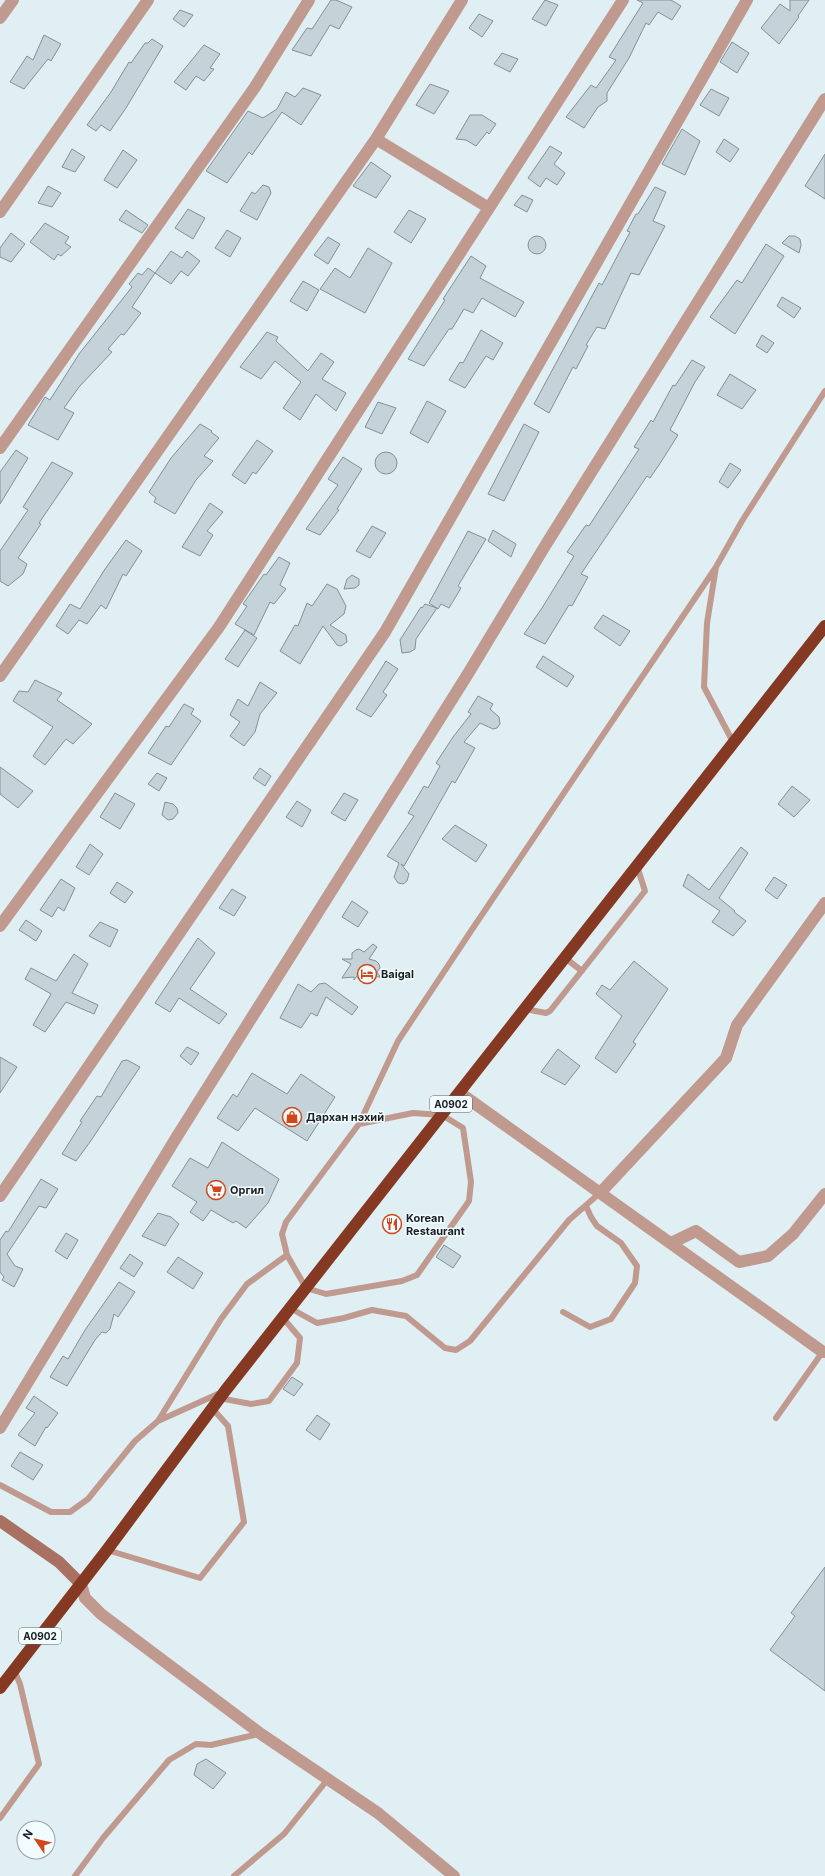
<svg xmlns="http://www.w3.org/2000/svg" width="825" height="1876" font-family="Inter,sans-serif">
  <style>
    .building { fill: #c4d3d9; stroke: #839196 }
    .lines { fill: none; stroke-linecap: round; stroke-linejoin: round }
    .lane { stroke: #c09a8e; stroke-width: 6 }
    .street { stroke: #c09a8e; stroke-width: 12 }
    .secondary { stroke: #a87161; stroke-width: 12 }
    .highway { stroke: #853923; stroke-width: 12 }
    .labels { text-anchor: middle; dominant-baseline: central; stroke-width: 3; stroke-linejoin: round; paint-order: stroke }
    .shield { fill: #f2fbfe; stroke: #5c6264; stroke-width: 1 }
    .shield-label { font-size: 10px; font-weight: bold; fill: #1b2022 }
    .poi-label { font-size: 11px; font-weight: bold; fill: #1b2022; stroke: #f2fbfe; text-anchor: start }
  </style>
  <rect width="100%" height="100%" fill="#e0eff4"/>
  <path class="building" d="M331,0H336L352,7L339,29L330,25L311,56L292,50L307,28L312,29Z
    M545,0L558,5L546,26L532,19Z
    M637,0H671L681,6L672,20L658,12L649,25L646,23L629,58L607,93V101L598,107L584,128L566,117L591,85L596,88L616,60L609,57L643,3Z
    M790,0H809L798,16L799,17L779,44L761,28L780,4L790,11Z
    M180,10L193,15L184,27L173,19Z
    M479,14L493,21L482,37L469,28Z
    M44,35L61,44L51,61L48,59L24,89L10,82L27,56L33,60Z
    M152,39L163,46L126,108L110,131L101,125L96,131L87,125L111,92L129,62L131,63L145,43H148Z
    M732,42L749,53L737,73L720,62Z
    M204,45L220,54L210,68L214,69L204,81L196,76L186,90L174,82Z
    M502,53L518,59L510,72L494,64Z
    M430,84L449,91L434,114L416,105Z
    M303,88L321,95L301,125L282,112L252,155L249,152L227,183L206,171L248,111L263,118L277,109L286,92L295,97Z
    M711,89L729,98L719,116L700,105Z
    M470,115H482L496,124L489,134L487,132L476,146L466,140L456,139Z
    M682,129L700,141L685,175L662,164Z
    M724,139L739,149L730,162L716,152Z
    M550,146L562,153L554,164L565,173L557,185L546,178L540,187L528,178Z
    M72,149L85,157L75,172L62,167Z
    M123,150L137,160L117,188L104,180Z
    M825,154V199L805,186Z
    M371,162L391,176L376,198L353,186Z
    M263,185L269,187L271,193L257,220L240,211L252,192L255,194Z
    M48,186L61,193L52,207L38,203Z
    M655,187L666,192L653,221L665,226L639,275L631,273L605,329L597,327L586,345L588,346L576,369L573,367L549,413L534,404L599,283L602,285L630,232L627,231L636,214H638Z
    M522,195L533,200L527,212L514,205Z
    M188,209L205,218L193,239L175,228Z
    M126,210L148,225L142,233L119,220Z
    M409,210L426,219L411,243L394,232Z
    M45,223L69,237L65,243L71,247L61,256L58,254L54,260L30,242Z
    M227,230L241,238L230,257L215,248Z
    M11,233L25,244L11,262L0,257V248Z
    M789,236H795L800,239L801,245L799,253L782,243Z
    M528 245a9 9 0 1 1 18 0a9 9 0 1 1-18 0Z
    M328,237L340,244L328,264L314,255Z
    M766,244L784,256L735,334L710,317L737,280L742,283Z
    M368,248L392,263L365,313L320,289L335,268L350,278Z
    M171,251L182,258L187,251L200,261L188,276L181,271L171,284L155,273Z
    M471,256L486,266L480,278L524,302L515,317L482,298L473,313L464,309L452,329H449L424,366L408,359L445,300L443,299Z
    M148,268L155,273L132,307L141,313L124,335L121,334L108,349L112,352L79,387L64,408L74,413L58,440L28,425L45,397L50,400L79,354L132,287L129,284L138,273L142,275Z
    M303,281L319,290L307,311L290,301Z
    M782,297L801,308L794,318L777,306Z
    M481,330L503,343L493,360L486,356L465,388L449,380L460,362L463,363Z
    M267,332L278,337L276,341L308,371L321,353L334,362L322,379L346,393L336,411L316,394L300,420L283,408L301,382L275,361L261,379L240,367Z
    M762,335L774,343L767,353L756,346Z
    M692,360L705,367L695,382L670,430L678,435L659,465L650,478L647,476L581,574L588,577L572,606L569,605L545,644L524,634L542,608L574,556L567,552L586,525L589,526L639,449L634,447L651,420L653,422L673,385L675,386Z
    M730,374L756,390L742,409L717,395Z
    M427,401L446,411L428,443L410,433Z
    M378,402L396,408L382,434L365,427Z
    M200,424L212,431L211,432L219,438L204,456L213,461L196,480L175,514L154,502L156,498L149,492L171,458Z
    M524,424L539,432L504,501L488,494Z
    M257,440L273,451L256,474L253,472L245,484L232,475Z
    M16,450L28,458L0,504V472Z
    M375 463a11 11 0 1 1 22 0a11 11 0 1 1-22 0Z
    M343,457L362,469L337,509L339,510L320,535L306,529L338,485L328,479Z
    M52,462L73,473L39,523L41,524L18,558L27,564L23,574L8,586L0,581V551L28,510L23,507Z
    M730,463L741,470L728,488L719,482Z
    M210,503L223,512L207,531L213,535L200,556L182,547Z
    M372,526L386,533L370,558L356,551Z
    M493,530L516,544L511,557L488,541Z
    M468,531L486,539L458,586L461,588L449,608L441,604L438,609L429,603Z
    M126,540L142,551L126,576L123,574L106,609L101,605L87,624L79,620L68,634L56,626L70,604L80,609L105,569Z
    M279,557L290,563L280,585L286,589L274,604L270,602L254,635L235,624L247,606L243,604L264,574L266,575Z
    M352,575L359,579V585L355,588L344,589L347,579Z
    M327,584L337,589L346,606L344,614L330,625L346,635L347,642L341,646L337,645L323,626L300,664L280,651L295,625L298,626L307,603L312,606Z
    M425,604L437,608L416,639L415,649L410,652L402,653L400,640L421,607L422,608Z
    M603,615L630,631L620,646L594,628Z
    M245,630L257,638L238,667L225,659Z
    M543,656L574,676L567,687L536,667Z
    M386,661L398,669L383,692L387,695L371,717L356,709Z
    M35,680L62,693L57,700L92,724L73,744L66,739L45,765L33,756L53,727L13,701L19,691L28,692Z
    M260,682L277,693L260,714L255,732L244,746L230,736L240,722L230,715L238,699L248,706Z
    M478,696L493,704L490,709L499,717L500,724L497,728L493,729L480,723L464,742L475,748L455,783L452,781L404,866L401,864L409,874L407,881L403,884L398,883L394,877L399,863L387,856L414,816L408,813L424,786L428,788L440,766L436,763L453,737L471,714L468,712Z
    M184,704L194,709L191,714L201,721L171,765L148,753L166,726L169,727Z
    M0,767L33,791L18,808L0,794Z
    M260,768L271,776L265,786L253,778Z
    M157,773L167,778L159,791L148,784Z
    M792,786L810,800L794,817L778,804Z
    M115,793L135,804L120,829L100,817Z
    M344,793L358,800L345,821L331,813Z
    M297,801L311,810L302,827L286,817Z
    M165,802L173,804L177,808L178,813L173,819L168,820L162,815Z
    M455,825L487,845L476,862L442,839Z
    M90,844L103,854L89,875L76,867Z
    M741,847L748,853L719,898L735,911L734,912L746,921L733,936L712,922L720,911L683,886L688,874L709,890Z
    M774,877L787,885L777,899L765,890Z
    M61,879L75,888L64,911L58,907L52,917L40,910Z
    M117,882L133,892L125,903L110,893Z
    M232,889L246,897L234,916L219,908Z
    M352,901L368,912L358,927L342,917Z
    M26,920L42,931L36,941L19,930Z
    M100,922L118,930L110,947L89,936Z
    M198,938L215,953L190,989L227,1014L219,1024L179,998L170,1012L155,1003Z
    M373,944L377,947L369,959L376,961L379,964L380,968L377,972L381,978L362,969L354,980V977L342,978L351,964L342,959H352V953L356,950L359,949L364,952Z
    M74,954L88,964L72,993L98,1005L94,1014L66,1002L45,1032L33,1025L51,994L25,979L31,968L56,981Z
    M634,961L668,989L633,1042L636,1044L616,1073L595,1058L622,1016L596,994L602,985L610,990Z
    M325,983L358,1007L352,1015L326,997L317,1016L311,1013L301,1028L280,1018L298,984L311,992L319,984Z
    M187,1047L199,1053L191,1065L180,1056Z
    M558,1049L580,1066L565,1085L541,1072Z
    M0,1057L17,1067L0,1093Z
    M127,1060L140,1067L90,1142L76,1161L62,1154L82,1122L80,1121L97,1096L101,1097L122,1061Z
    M252,1073L287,1094L301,1074L335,1097L307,1141L255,1108L238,1131L217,1118L233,1094L237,1097Z
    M222,1142L279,1179L268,1203L246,1228L236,1221L233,1223L211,1210L203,1221L190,1212L197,1202L172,1186L190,1158L208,1168Z
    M41,1179L58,1189L46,1208L39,1206L7,1254L15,1266L23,1269L14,1287L2,1280L4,1277L0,1272V1240L6,1231L8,1232Z
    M158,1213L171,1217L179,1224L165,1246L142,1236Z
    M66,1233L78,1240L67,1259L55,1251Z
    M444,1245L461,1256L453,1268L436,1257Z
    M130,1254L143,1263L134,1277L120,1268Z
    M178,1257L203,1273L193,1289L167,1272Z
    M119,1282L135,1292L118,1317L114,1314L110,1329L106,1333L102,1332L95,1340L67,1386L50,1377L63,1356L68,1359L85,1330Z
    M292,1377L303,1384L294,1396L283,1389Z
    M34,1396L58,1413L47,1428L46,1427L35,1446L18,1435L35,1413L26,1408Z
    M317,1415L330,1424L320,1440L306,1430Z
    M20,1452L43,1465L33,1480L11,1466Z
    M825,1567V1691L770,1650L795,1616L791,1613Z
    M206,1759L226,1773L213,1789L194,1775L197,1764Z"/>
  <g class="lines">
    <path class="lane" d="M733,742L704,687L707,623L716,567L742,521L825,391
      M565,958L582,971
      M525,1009L546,1013L550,1011L645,891L637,866
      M413,1113L442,1115L463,1128L471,1182L469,1201L417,1275L402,1281L326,1294L306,1288L287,1255L282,1234L286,1222L359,1124Z
      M359,1124L398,1041L473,928L716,567
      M290,1308L317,1323L344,1318L372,1310L406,1316L445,1348L456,1350L470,1341L569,1220L601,1192
      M563,1312L590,1327L611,1319L635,1283L637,1266L621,1243L597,1226L591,1217L586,1206
      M219,1398L251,1404L269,1401L297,1363L300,1338L283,1318
      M776,1418L824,1350
      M158,1421L221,1319L247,1284L287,1255
      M0,1485L51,1512H70L88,1499L135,1441L158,1421L220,1393
      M107,1550L200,1578L244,1522L228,1426L212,1408
      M0,1818L39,1764L20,1684L14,1670
      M75,1876L103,1838L169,1760L196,1744L211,1745L259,1734
      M234,1876L284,1834L328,1779"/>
    <path class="street" d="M0,18L13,0
      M376,139L489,208
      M0,212L148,0
      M0,448L255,87L309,0
      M0,676L376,139L462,0
      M0,926L219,627L623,0
      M460,1093L823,1352
      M601,1192L726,1058L737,1025L825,903
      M0,1196L385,632L747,0
      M671,1243L696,1231L739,1262L768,1256L793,1234L825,1194
      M0,1428L176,1138L466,677L545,546L825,99
      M81,1584L85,1598L101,1614L261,1734L378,1813L454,1876"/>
    <path class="secondary" d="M0,1521L59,1562L81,1584"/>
    <path class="highway" d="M0,1688L107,1550L225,1391L825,626"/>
  </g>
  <defs>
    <g id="hotel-ring" transform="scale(1)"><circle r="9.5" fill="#f2fbfe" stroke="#d04819" stroke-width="1.5"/><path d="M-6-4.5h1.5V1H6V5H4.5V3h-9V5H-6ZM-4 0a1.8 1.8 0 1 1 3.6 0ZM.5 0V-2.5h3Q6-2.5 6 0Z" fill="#d04819"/></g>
    <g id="shop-ring" transform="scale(1)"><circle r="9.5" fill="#f2fbfe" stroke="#d04819" stroke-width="1.5"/><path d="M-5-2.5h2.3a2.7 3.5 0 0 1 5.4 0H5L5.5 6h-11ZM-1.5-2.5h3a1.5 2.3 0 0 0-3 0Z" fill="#d04819"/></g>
    <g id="supermarket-ring" transform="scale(1)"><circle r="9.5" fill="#f2fbfe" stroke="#d04819" stroke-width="1.5"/><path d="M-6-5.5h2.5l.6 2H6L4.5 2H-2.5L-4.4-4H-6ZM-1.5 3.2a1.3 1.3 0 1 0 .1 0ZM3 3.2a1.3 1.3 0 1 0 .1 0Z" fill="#d04819"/></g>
    <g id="restaurant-ring" transform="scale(1)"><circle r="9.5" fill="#f2fbfe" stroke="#d04819" stroke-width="1.5"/><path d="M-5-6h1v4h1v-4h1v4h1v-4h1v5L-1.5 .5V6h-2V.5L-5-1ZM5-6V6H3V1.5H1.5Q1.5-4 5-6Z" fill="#d04819"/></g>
  </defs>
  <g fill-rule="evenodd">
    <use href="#hotel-ring" x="367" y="974"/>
    <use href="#shop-ring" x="292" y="1117"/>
    <use href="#supermarket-ring" x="216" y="1190"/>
    <use href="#restaurant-ring" x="392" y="1224"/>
  </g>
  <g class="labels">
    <g class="shield">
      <rect x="430" y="1096" width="42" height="16" rx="3"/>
      <rect x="19" y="1628" width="42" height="16" rx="3"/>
    </g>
    <g class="shield-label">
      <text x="451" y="1104">A0902</text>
      <text x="40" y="1636">A0902</text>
    </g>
    <g class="poi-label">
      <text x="381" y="974">Baigal</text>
      <text x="306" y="1117">Дархан нэхий</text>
      <text x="230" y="1190">Оргил</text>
      <text x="406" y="1218">Korean<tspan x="406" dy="13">Restaurant</tspan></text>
    </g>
  </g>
  <g transform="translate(36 1840) rotate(304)"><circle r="19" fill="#f2fbfe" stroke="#9ca3a6"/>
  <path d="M0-3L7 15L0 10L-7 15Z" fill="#d04819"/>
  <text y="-6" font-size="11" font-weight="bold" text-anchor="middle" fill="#1b2022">N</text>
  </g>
</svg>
